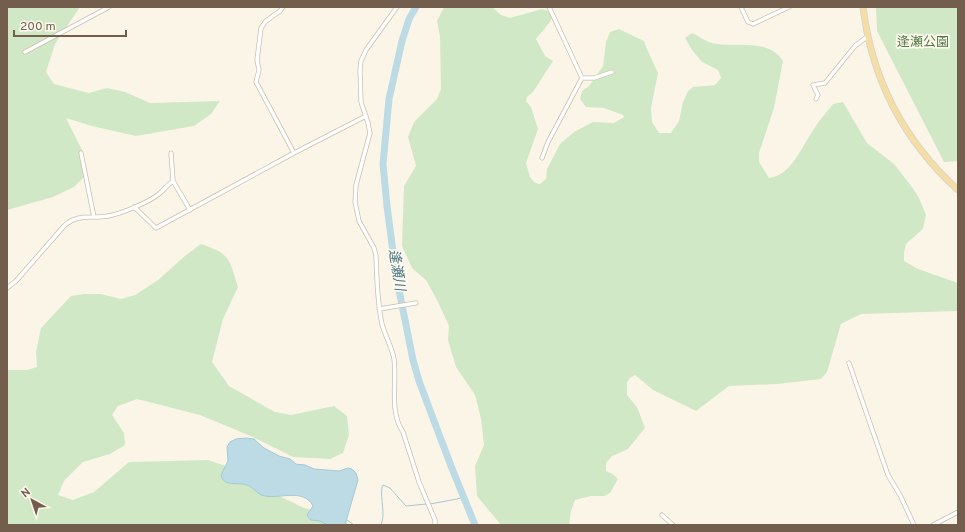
<svg xmlns="http://www.w3.org/2000/svg" width="965" height="532" font-family="Overpass,'Noto Sans JP',sans-serif">
  <style>
    .green { fill: #d1e8c7 }
    .water { fill: #bddbe4; stroke: #a4c9d5 }
    .lines { fill: none; stroke-linecap: round; stroke-linejoin: round }
    .stream { stroke: #a4c9d5; stroke-width: 1 }
    .river { stroke: #bddbe4; stroke-width: 7 }
    .minor-casing { stroke: #ccbeae; stroke-width: 5 }
    .primary-casing { stroke: #d8d2cd; stroke-width: 7 }
    .minor { stroke: #fff; stroke-width: 3.5 }
    .primary { stroke: #f5dea4; stroke-width: 5.5 }
    .labels { text-anchor: middle; dominant-baseline: central; stroke-width: 3.5; stroke-linejoin: round; paint-order: stroke }
    .park-label { font-size: 13px; fill: #517846; stroke: #fef9ee }
    .water-label { font-size: 14px; font-style: italic; fill: #487685; stroke: #fef9ee }
  </style>
  <rect width="100%" height="100%" fill="#fbf5e8"/>
  <path class="green" d="M7,7H80L55,44L46,72L54,84L89,93L107,88L125,92L150,103L220,101L211,114L194,126L136,136L92,126L66,118L82,150L84,177L74,187L53,197L7,210Z
    M444,7H492L501,15L510,18L542,9L548,11L552,18C548,26 541,32 536,39L545,56L553,61L533,92L527,97L526,101L531,107L538,129L526,163L530,177L535,183L540,184L546,179L547,169L560,144L574,132L593,122L614,123L624,117L623,115L604,108L586,107L580,99L582,91L589,86L603,66L606,42L610,32L619,29L644,41L647,49L658,73L651,108L652,122L659,133H671L679,121L683,102L688,91L693,87L715,85L721,78L718,70L702,62L692,50L685,38L692,33C701,37 707,43 717,44C739,47 769,39 783,61L774,108L759,153V162L769,178C791,176 802,146 814,129C819,120 827,112 833,104L843,102L867,143L894,164L912,187L919,198L926,215L923,229L906,244L904,253V261L918,269L958,283V311L861,314L841,324L827,372L821,379L777,384L729,386L696,411L653,390L635,375L630,378L627,382V395L637,407L645,428L628,449L612,456L606,463V471L613,474L618,479L610,493L604,496H591L575,500L571,511L569,525H501L477,496L475,466L484,445L481,419L475,395L456,367L448,340L449,326L438,302L426,280L412,268L402,246L404,186L416,166L408,137L414,122L437,99L441,89L440,37L437,21Z
    M876,7H958V161L944,162L877,31Z
    M201,244C231,254 229,259 238,287L223,319L212,362L229,386L275,412L291,415L334,406L347,416L349,435L343,453L330,459L293,457L253,437L200,415L137,399L118,406L112,415L124,433L125,445L110,454L83,462L64,481L58,495L73,500L94,492L129,462L208,460L238,470L271,492L302,507L343,521L351,525H7V370H27L37,367L36,352L41,328L71,296L84,294H101L121,299L135,295L158,280L186,255Z"/>
  <path class="water" d="M246,438L254,439L264,448L279,456L290,459L296,464L305,465L314,469L339,471L348,468L352,469L356,473L358,480L345,525H328L320,521L311,520L307,515L313,506C304,488 280,499 265,496C257,495 254,487 247,485C238,482 223,487 221,475L228,461L227,447L230,442L236,439Z"/>
  <g class="lines">
    <path class="stream" d="M430,504L457,499L464,497
      M347,520L354,525
      M381,525C386,513 380,500 382,487L383,485L390,488L406,506L427,504"/>
    <path class="river" d="M416,7L409,19L402,41L389,99L383,164L387,206L396,275L413,360L419,381L451,466L475,525"/>
    <g class="minor-casing">
      <path id="minor" d="M283,7L280,11L266,21L261,28L257,60L259,70L256,82L294,153
        M397,7L366,50L361,61L360,70L361,102L368,123L370,133L356,185L355,202L359,221L374,248L376,256C377,279 377,302 382,324C385,336 392,347 394,359C397,382 389,412 403,432L419,482L435,520V525
        M741,7L748,22L753,24L789,7
        M25,52L109,7
        M582,78H594L612,72
        M816,99L818,95L813,85L825,83L855,46L868,36
        M81,153L94,217
        M171,153L173,181
        M542,158L548,142L582,78L549,7
        M134,207L156,228L294,153L366,116
        M7,288L16,281L64,226C78,213 91,219 108,216C121,214 149,202 159,194C164,190 167,185 173,181L190,210
        M379,309L416,303
        M849,363L888,475L900,495L914,525
        M662,515L673,525
        M933,525L958,512"/>
    </g>
    <g class="primary-casing">
      <path id="primary" d="M863,7C872,80 903,140 958,190"/>
    </g>
    <use href="#minor" class="minor"/>
    <use href="#primary" class="primary"/>
  </g>
  <g class="labels">
    <g class="park-label">
      <text x="923" y="43">逢瀬公園</text>
    </g>
    <g class="water-label">
      <text transform="translate(396 270) rotate(81)">逢瀬川</text>
    </g>
  </g>
  <rect width="965" height="532" fill="none" stroke="#735e4d" stroke-width="16"/>
  <g transform="translate(32 500) rotate(320)" stroke="#fef9ee" stroke-width="3" paint-order="stroke">
  <path d="M0-3L7 15L0 10L-7 15Z" fill="#735e4d"/>
  <text y="-6" font-size="11" font-weight="bold" text-anchor="middle" fill="#735e4d">N</text>
  </g>
  <path d="M14 30v6h112v-6" fill="none" stroke="#735e4d" stroke-width="2"/>
  <text x="20" y="30" font-size="12" fill="#735e4d" stroke="#fef9ee" stroke-width="3" paint-order="stroke">200 m</text>
</svg>
